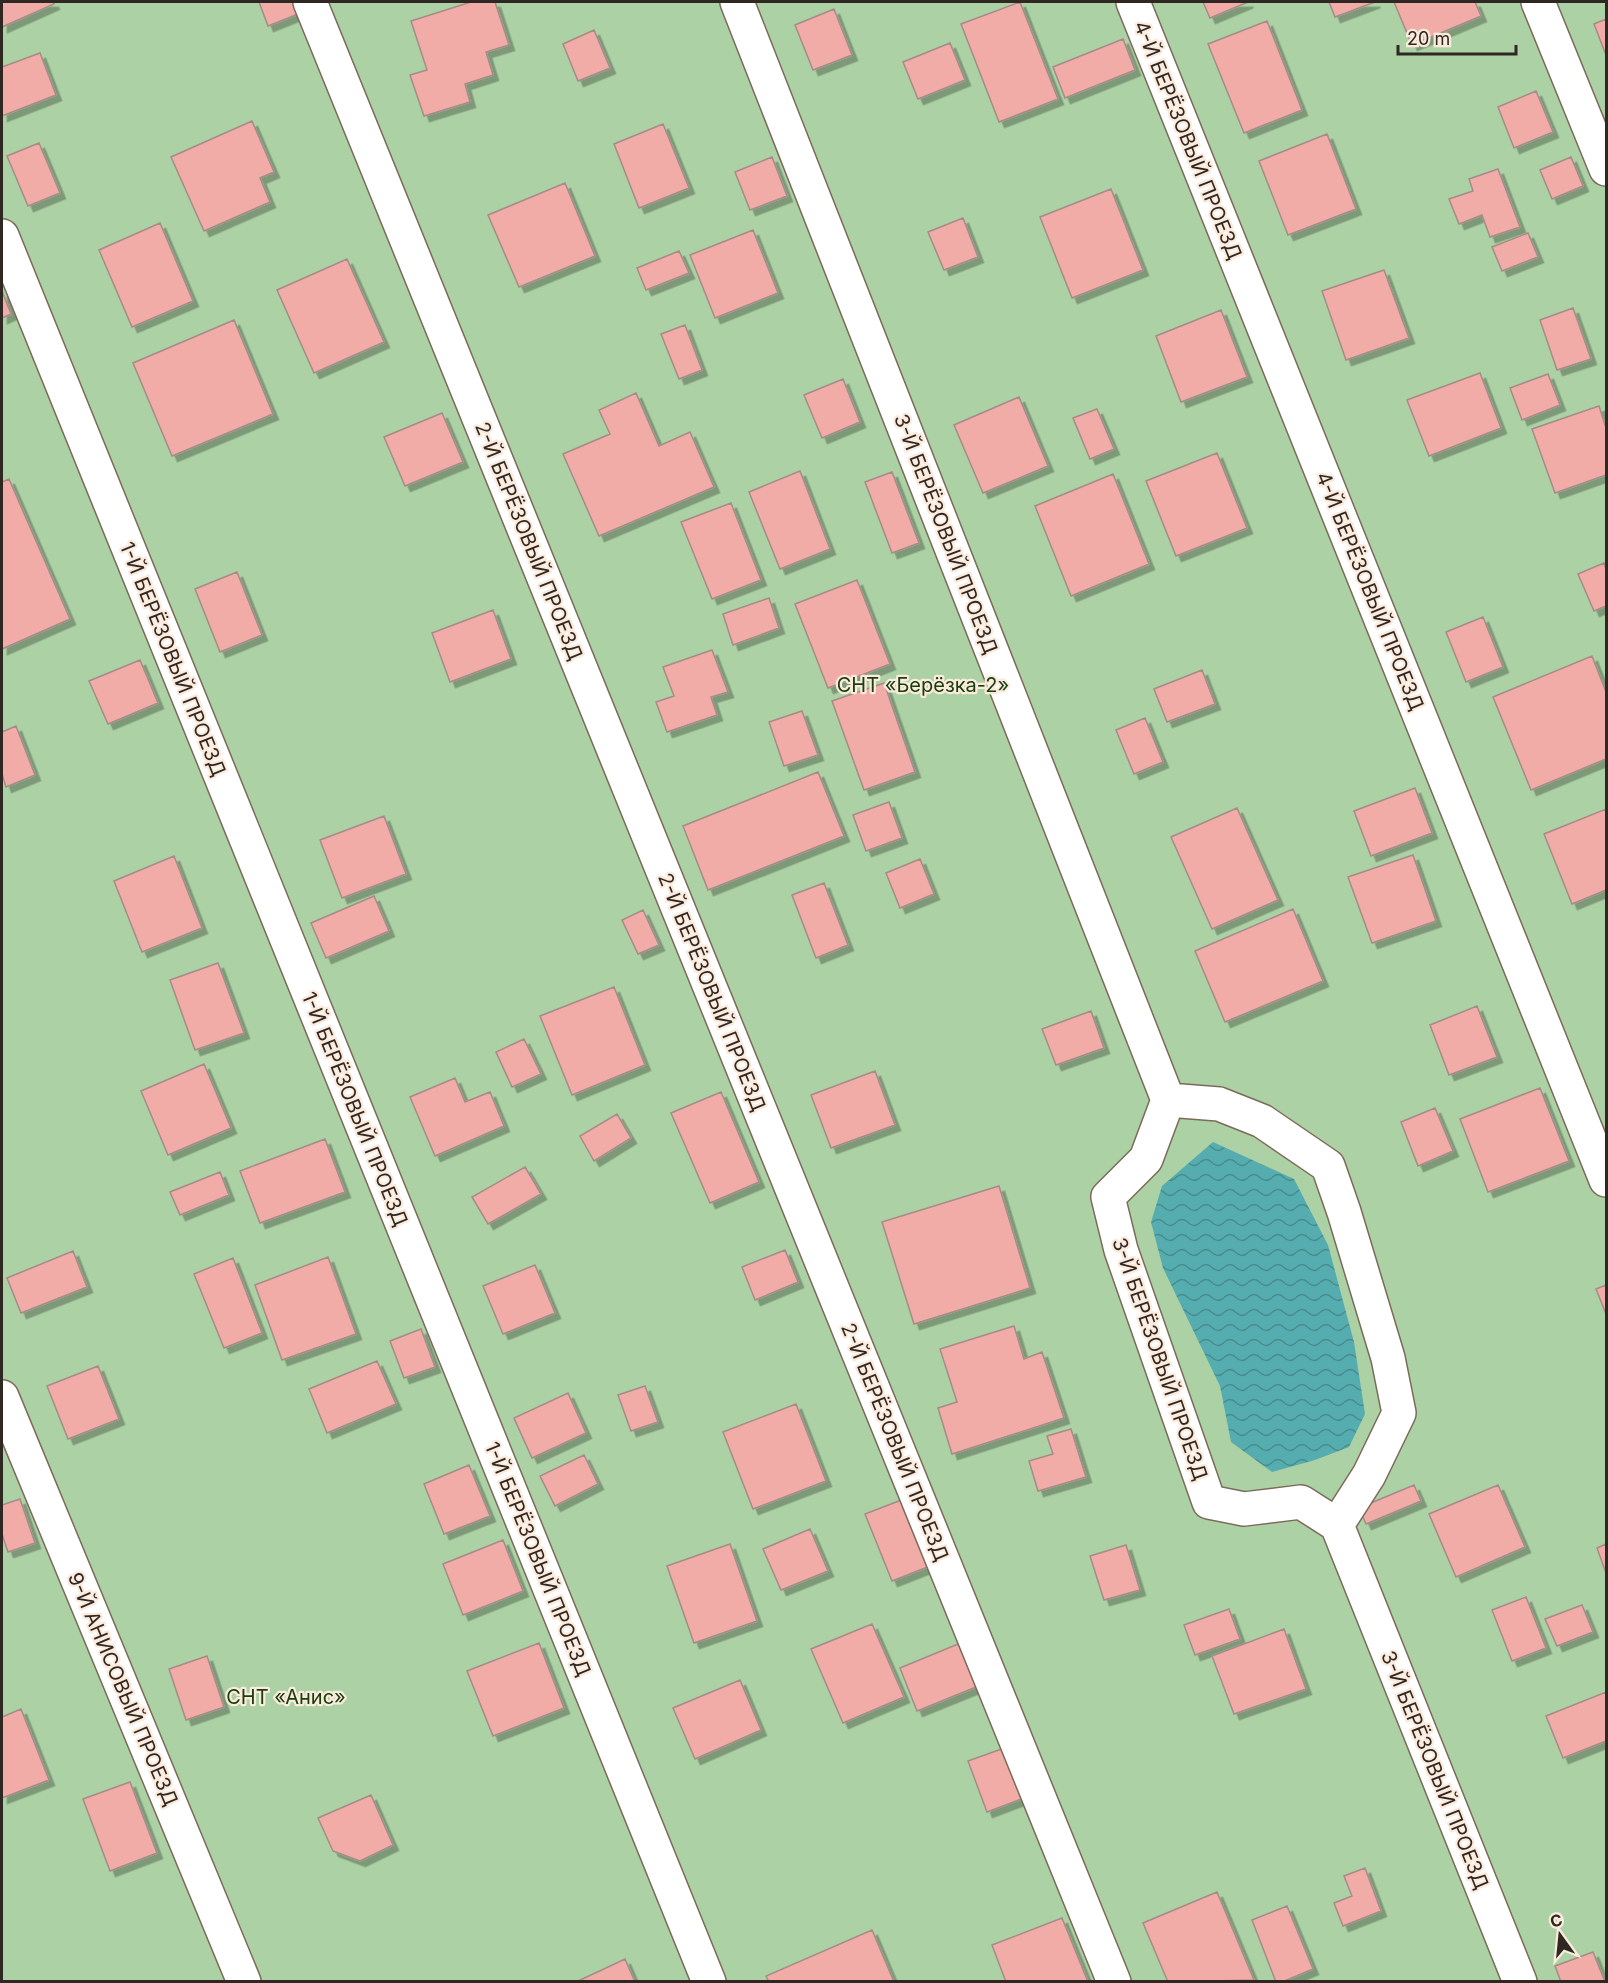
<svg xmlns="http://www.w3.org/2000/svg" width="1608" height="1983" font-family="Inter,sans-serif">
  <style>
    .garden { fill: #abd1a4 }
    .water { fill: url(#water-waves) }
    .building { fill: #f2aca7; stroke: #a68b89; stroke-width: 1.5; filter: url(#shadow) }
    .lines { fill: none; stroke-linecap: round; stroke-linejoin: round }
    .minor-casing { stroke: #7c6a5a; stroke-width: 36 }
    .minor { stroke: #fff; stroke-width: 33 }
    .labels { text-anchor: middle; dominant-baseline: central; stroke-width: 4.5; stroke-linejoin: round; paint-order: stroke }
    .street-label { font-size: 20px; fill: #2f2721; stroke: #fcebdd }
    .park-label { font-size: 20px; fill: #17400e; stroke: #fcebdd }
  </style>
  <defs>
    <pattern id="water-waves" width="16" height="10" patternUnits="userSpaceOnUse" patternTransform="scale(1.5)"><rect width="16" height="10" fill="#56adaf"/><path d="M0 5q4-4 8 0t8 0" fill="none" stroke="#488d8e"/></pattern>
    <filter id="shadow"><feDropShadow dx="5.5" dy="5.5" stdDeviation="0" flood-color="#0004"/></filter>
  </defs>
  <rect width="100%" height="100%" fill="#fcebdd"/>
  <path class="garden" d="M2,2H1606V1981L2,1982Z"/>
  <path class="water" d="M1213,1142L1294,1179L1328,1245L1354,1342L1365,1414L1349,1447L1315,1460L1272,1472L1231,1442L1220,1386L1163,1268L1151,1222L1162,1186Z"/>
  <path class="building" d="M4,2H53L54,4L2,27V3Z
    M259,2H293L298,14L268,26Z
    M471,2H495L509,45L486,52L493,75L465,84L470,102L424,116L410,75L427,70L411,21Z
    M1020,2L1058,99L999,122L961,24Z
    M1203,2H1248L1210,18Z
    M1329,2H1375L1335,17Z
    M1394,2H1475L1481,16L1412,45Z
    M834,9L852,55L813,70L795,25Z
    M1606,19V55L1594,24Z
    M1267,21L1302,110L1244,133L1208,44Z
    M594,30L610,68L578,81L563,44Z
    M1123,39L1135,70L1065,98L1053,67Z
    M950,43L965,80L918,99L903,62Z
    M40,53L56,95L2,116V67Z
    M1536,91L1553,132L1514,148L1498,107Z
    M252,121L274,172L260,178L270,202L204,231L171,157Z
    M663,124L689,188L639,208L614,144Z
    M1327,134L1356,209L1288,235L1259,161Z
    M39,143L60,193L28,206L7,156Z
    M772,157L787,196L750,210L735,172Z
    M1571,157L1583,186L1552,199L1540,170Z
    M1498,169L1520,227L1490,237L1482,215L1459,224L1449,199L1473,191L1469,179Z
    M565,183L595,256L519,287L488,215Z
    M1111,189L1143,270L1072,298L1040,217Z
    M963,218L978,257L944,270L928,232Z
    M160,223L193,301L132,327L99,250Z
    M753,230L778,293L715,318L690,255Z
    M1528,233L1538,257L1502,271L1492,247Z
    M679,251L689,273L646,290L637,268Z
    M347,259L384,342L314,373L277,290Z
    M1384,270L1409,338L1346,360L1322,291Z
    M2,291L11,314L2,318Z
    M1573,308L1591,359L1557,370L1540,320Z
    M1221,310L1247,377L1181,402L1156,336Z
    M234,320L273,414L172,456L133,363Z
    M685,325L702,370L679,379L661,334Z
    M1480,373L1501,428L1429,456L1407,400Z
    M1548,374L1560,405L1522,420L1510,388Z
    M843,379L860,422L822,438L804,395Z
    M636,393L659,446L690,432L714,487L599,536L563,454L610,434L599,410Z
    M1019,397L1048,466L983,493L954,425Z
    M1599,406L1606,428V475L1555,493L1532,429Z
    M1097,409L1114,449L1090,459L1073,418Z
    M442,413L463,462L405,486L384,437Z
    M1217,453L1247,528L1176,556L1146,481Z
    M800,471L830,549L780,569L749,492Z
    M892,472L919,543L892,553L865,482Z
    M1113,474L1149,564L1071,596L1035,506Z
    M9,479L70,619L2,649V482Z
    M731,503L761,580L712,599L681,522Z
    M1604,563L1606,569V606L1594,611L1578,574Z
    M237,572L262,635L220,652L195,589Z
    M857,580L890,664L828,688L795,604Z
    M769,598L779,628L733,645L723,614Z
    M493,610L511,659L450,682L432,633Z
    M1483,617L1503,667L1466,682L1446,632Z
    M712,650L728,692L711,697L717,715L667,732L656,702L674,696L663,667Z
    M1592,656L1606,692V759L1531,790L1493,697Z
    M140,660L158,703L108,724L89,681Z
    M1202,670L1215,704L1167,722L1154,689Z
    M884,683L915,772L864,790L832,701Z
    M802,711L818,755L784,766L769,722Z
    M1145,718L1163,762L1134,774L1116,730Z
    M16,726L35,775L6,787L2,774V732Z
    M818,772L844,836L708,890L683,826Z
    M1415,788L1432,833L1371,856L1354,811Z
    M889,802L902,838L866,851L853,815Z
    M1237,808L1278,900L1212,929L1171,837Z
    M1606,809V890L1572,904L1544,834Z
    M384,816L406,874L342,898L320,840Z
    M1413,855L1436,921L1372,943L1348,877Z
    M174,856L202,928L142,952L114,881Z
    M920,859L934,894L900,908L886,873Z
    M824,883L848,945L816,958L792,895Z
    M374,896L389,931L326,958L311,923Z
    M1293,909L1323,981L1225,1022L1195,951Z
    M643,910L659,945L638,954L622,920Z
    M218,963L244,1033L195,1050L170,980Z
    M614,987L645,1065L572,1095L540,1016Z
    M1477,1006L1497,1057L1449,1075L1430,1025Z
    M1091,1011L1104,1048L1056,1065L1042,1029Z
    M524,1039L541,1074L512,1087L496,1052Z
    M204,1064L231,1128L168,1155L141,1091Z
    M875,1071L895,1125L831,1148L811,1095Z
    M455,1078L465,1102L490,1092L504,1126L435,1156L410,1097Z
    M1540,1088L1569,1161L1488,1192L1460,1119Z
    M721,1092L759,1182L710,1203L671,1113Z
    M1435,1108L1453,1151L1418,1166L1401,1122Z
    M617,1114L631,1138L594,1161L580,1136Z
    M325,1139L345,1192L260,1223L240,1171Z
    M525,1167L541,1194L488,1224L472,1197Z
    M220,1172L229,1195L180,1215L170,1192Z
    M999,1186L1030,1288L914,1324L882,1222Z
    M785,1250L798,1282L755,1300L742,1267Z
    M73,1251L87,1287L21,1313L7,1278Z
    M328,1257L356,1334L282,1360L255,1285Z
    M233,1258L262,1333L224,1348L194,1274Z
    M535,1265L555,1313L503,1334L483,1286Z
    M1606,1285V1314L1596,1289Z
    M1014,1326L1024,1359L1042,1352L1064,1418L952,1454L938,1408L957,1402L940,1349Z
    M421,1329L435,1367L404,1378L390,1341Z
    M377,1361L396,1404L327,1433L309,1389Z
    M98,1366L119,1419L68,1439L47,1386Z
    M645,1386L658,1422L631,1431L618,1395Z
    M568,1393L586,1433L532,1458L514,1418Z
    M796,1404L826,1481L753,1509L723,1432Z
    M1071,1429L1086,1477L1038,1491L1029,1461L1053,1454L1047,1436Z
    M584,1455L598,1484L555,1506L540,1476Z
    M469,1465L490,1516L444,1534L424,1484Z
    M1414,1485L1421,1501L1366,1524L1359,1508Z
    M1498,1485L1525,1547L1456,1577L1429,1514Z
    M20,1499L35,1543L8,1552L2,1534V1505Z
    M904,1499L930,1566L892,1581L865,1514Z
    M810,1529L828,1571L781,1590L763,1549Z
    M503,1540L523,1591L463,1615L443,1564Z
    M730,1544L757,1621L694,1643L667,1566Z
    M1606,1544V1573L1597,1548Z
    M1126,1545L1140,1590L1104,1600L1090,1556Z
    M1526,1597L1546,1648L1512,1661L1492,1610Z
    M1582,1605L1593,1632L1557,1646L1545,1619Z
    M1229,1609L1240,1639L1195,1655L1184,1625Z
    M872,1624L904,1697L843,1723L811,1649Z
    M1284,1629L1306,1689L1234,1714L1212,1656Z
    M963,1642L981,1685L917,1711L900,1668Z
    M539,1643L564,1708L493,1736L467,1671Z
    M207,1656L224,1707L186,1720L169,1669Z
    M740,1680L761,1730L695,1759L673,1708Z
    M1606,1692V1741L1563,1758L1546,1716Z
    M21,1709L49,1780L2,1798V1717Z
    M1010,1746L1029,1796L987,1812L968,1761Z
    M130,1782L157,1853L110,1871L83,1799Z
    M371,1795L393,1845L360,1861L333,1851L318,1818Z
    M1365,1868L1381,1911L1343,1926L1334,1903L1352,1896L1344,1876Z
    M1217,1892L1254,1980L1168,1982L1143,1923Z
    M1287,1906L1313,1969L1282,1982H1276L1252,1920Z
    M1062,1918L1088,1982H1006L992,1945Z
    M872,1930L894,1982H769L766,1976Z
    M1593,1952L1605,1982H1561L1555,1966Z
    M625,1959L635,1982H576Z"/>
  <g class="lines">
    <g class="minor-casing">
      <path id="minor" d="M310,2L1114,1982
        M737,2L1168,1100L1146,1159L1108,1197L1121,1250L1209,1502L1244,1509L1301,1502L1337,1525L1520,1982
        M1133,2L1606,1180
        M1538,2L1606,169
        M2,236L709,1982
        M1168,1100L1219,1104L1262,1121L1328,1166L1344,1212L1388,1358L1399,1413L1369,1475L1337,1525
        M2,1397L244,1982"/>
    </g>
    <use href="#minor" class="minor"/>
  </g>
  <g class="labels">
    <g class="street-label">
      <text transform="translate(1188 140) rotate(68)">4-Й БЕРЁЗОВЫЙ ПРОЕЗД</text>
      <text transform="translate(946 534) rotate(69)">3-Й БЕРЁЗОВЫЙ ПРОЕЗД</text>
      <text transform="translate(529 541) rotate(68)">2-Й БЕРЁЗОВЫЙ ПРОЕЗД</text>
      <text transform="translate(1370 591) rotate(68)">4-Й БЕРЁЗОВЫЙ ПРОЕЗД</text>
      <text transform="translate(173 659) rotate(68)">1-Й БЕРЁЗОВЫЙ ПРОЕЗД</text>
      <text transform="translate(712 992) rotate(68)">2-Й БЕРЁЗОВЫЙ ПРОЕЗД</text>
      <text transform="translate(355 1109) rotate(68)">1-Й БЕРЁЗОВЫЙ ПРОЕЗД</text>
      <text transform="translate(1160 1359) rotate(71)">3-Й БЕРЁЗОВЫЙ ПРОЕЗД</text>
      <text transform="translate(895 1442) rotate(68)">2-Й БЕРЁЗОВЫЙ ПРОЕЗД</text>
      <text transform="translate(538 1559) rotate(68)">1-Й БЕРЁЗОВЫЙ ПРОЕЗД</text>
      <text transform="translate(123 1689) rotate(67)">9-Й АНИСОВЫЙ ПРОЕЗД</text>
      <text transform="translate(1435 1770) rotate(68)">3-Й БЕРЁЗОВЫЙ ПРОЕЗД</text>
    </g>
    <g class="park-label">
      <text x="923" y="685">СНТ «Берёзка-2»</text>
      <text x="286" y="1697">СНТ «Анис»</text>
    </g>
  </g>
  <rect width="1608" height="1983" fill="none" stroke="#2f2721" stroke-width="6"/>
  <g transform="translate(1560 1935) rotate(345)" stroke="#fcebdd" stroke-width="4.5" paint-order="stroke">
  <path d="M0-4.5L10 22L0 15L-10 22Z" fill="#2f2721"/>
  <text y="-9" font-size="16" font-weight="bold" text-anchor="middle" fill="#2f2721">С</text>
  </g>
  <path d="M1398 45v9h118v-9" fill="none" stroke="#2f2721" stroke-width="3"/>
  <text x="1407" y="45" font-size="18" fill="#2f2721" stroke="#fcebdd" stroke-width="4.5" paint-order="stroke">20 m</text>
</svg>
